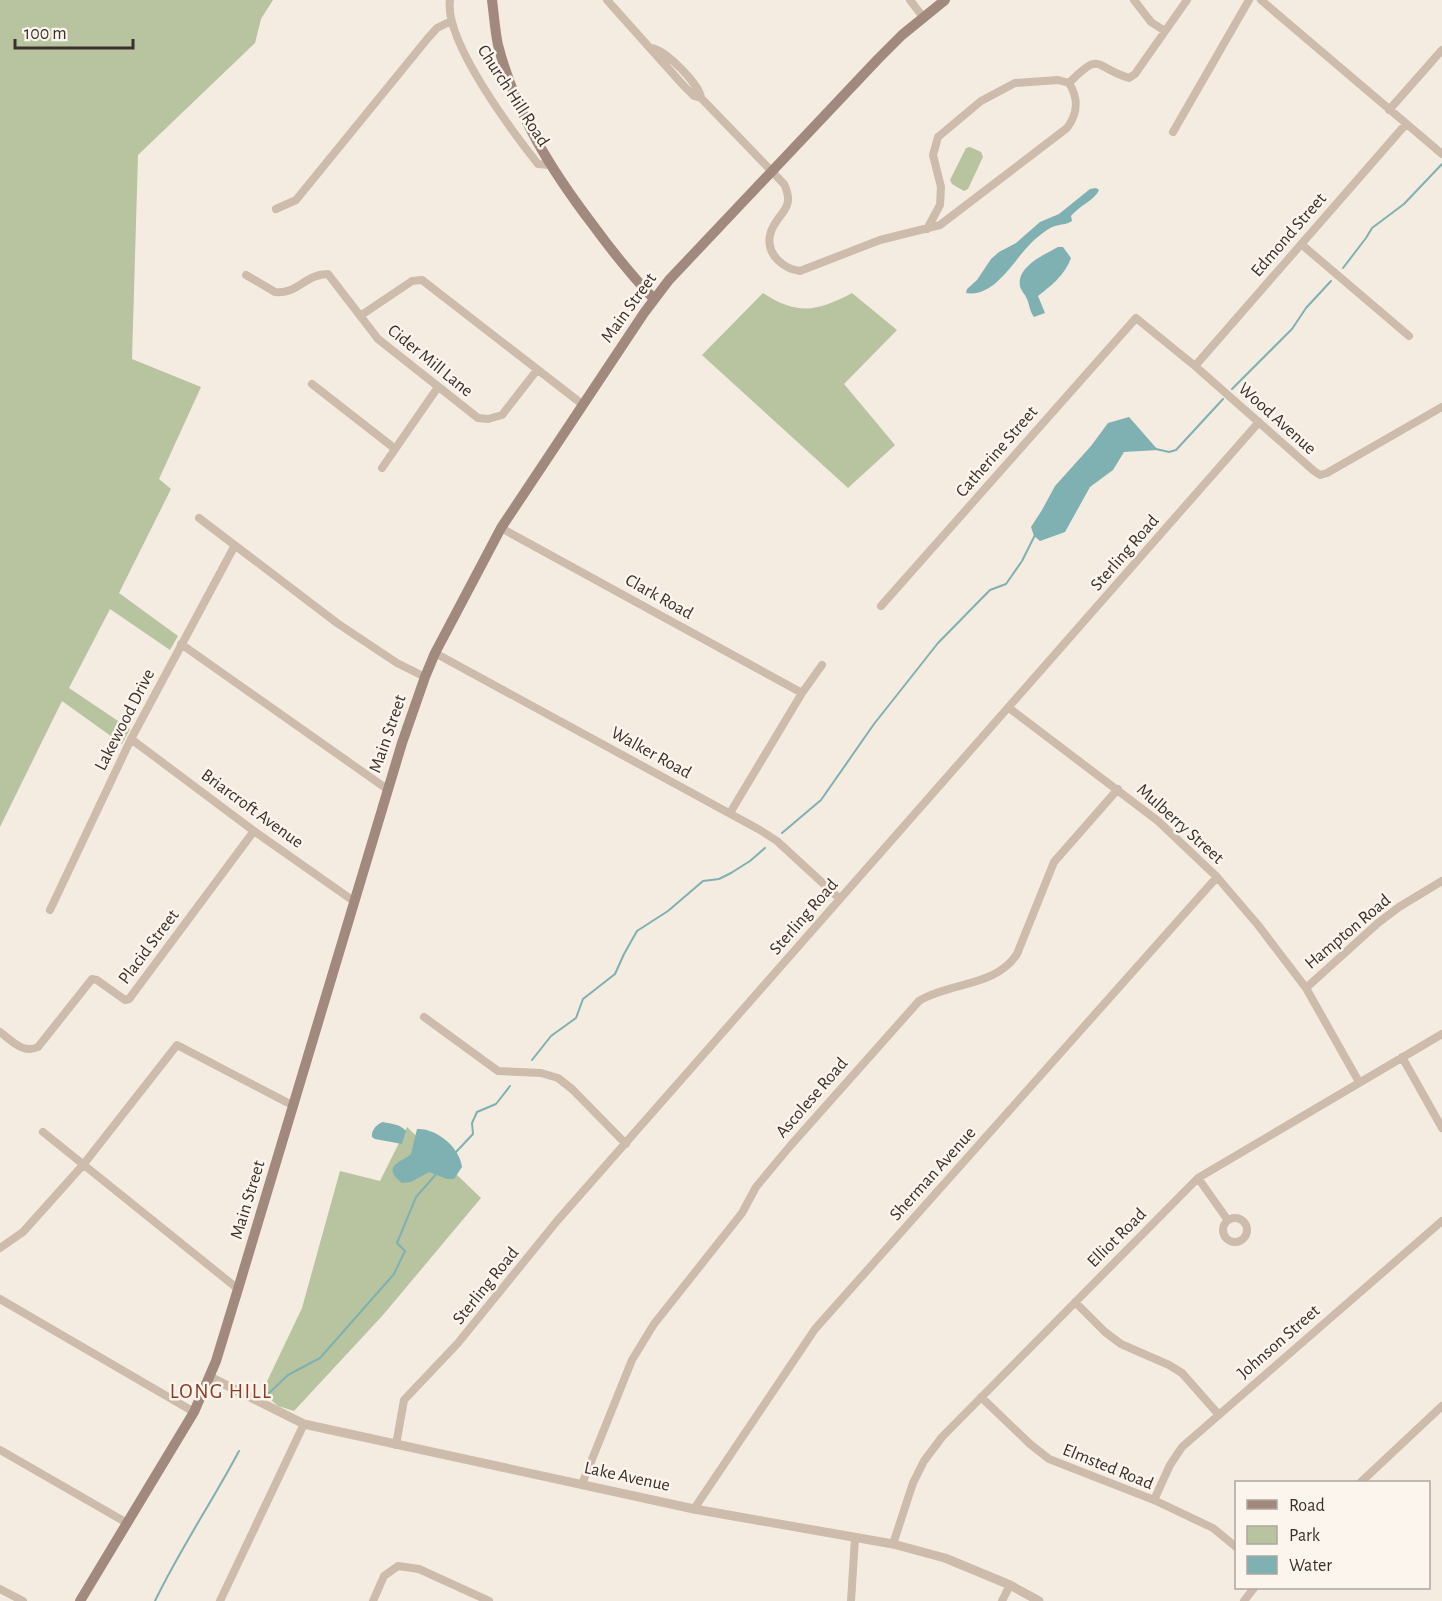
<svg xmlns="http://www.w3.org/2000/svg" width="1442" height="1601" font-family="'Alegreya Sans',sans-serif">
  <style>
    .green { fill: #b8c4a0 }
    .water { fill: #7fb0b2 }
    .lines { fill: none; stroke-linecap: round; stroke-linejoin: round }
    .stream { stroke: #7fb0b2; stroke-width: 2 }
    .minor { stroke: #cdbbac; stroke-width: 8 }
    .tertiary { stroke: #cdbbac; stroke-width: 9 }
    .secondary { stroke: #a18a7d; stroke-width: 10 }
    .labels { text-anchor: middle; dominant-baseline: central; stroke-width: 5; stroke-linejoin: round; paint-order: stroke }
    .street-label { font-size: 18px; fill: #3b302b; stroke: #fbf5ee }
    .quarter-label { font-size: 21px; letter-spacing: 1.5px; fill: #8c3b22; stroke: #fbf5ee }
  </style>
  <rect width="100%" height="100%" fill="#f4ebe1"/>
  <path class="green" d="M0,0H273L261,19L255,43L138,155L132,359L201,387L159,479L171,489L119,593L178,636L170,650L110,609L69,688L130,729L122,744L62,701L0,827Z
    M970,147L981,152L983,157L968,189L964,191L952,184L950,180L966,148Z
    M763,293C798,316 818,311 852,293L897,330L844,384L895,445L848,488L702,355Z
    M407,1127L481,1198L383,1315L294,1411L278,1406L262,1392L302,1308L340,1171L380,1181Z"/>
  <path class="water" d="M1096,188L1099,190C1095,200 1080,205 1071,216L1072,221C1066,225 1061,224 1055,226C1049,228 1044,232 1039,236C1016,253 998,298 966,293L967,289L977,280L991,259L999,252L1016,243L1040,222L1059,214L1090,189Z
    M1058,247H1063L1071,258C1065,275 1052,285 1038,296L1045,313L1034,317C1029,310 1030,306 1027,299C1025,294 1021,291 1020,286C1017,266 1044,255 1058,247Z
    M1129,417L1158,450L1124,452L1113,470L1090,487L1065,532L1040,541L1034,536L1031,527L1042,510L1055,486L1091,446L1108,423Z
    M383,1122C392,1124 400,1124 406,1131L402,1144L375,1139L372,1137C371,1130 377,1124 383,1122Z
    M417,1129C437,1128 460,1148 462,1167L454,1179H447L429,1172L411,1182L402,1183C381,1166 400,1163 411,1154Z"/>
  <g class="lines">
    <path class="stream" d="M1343,268L1366,238L1372,228L1404,204L1442,164
      M1232,389L1292,329L1306,308L1331,281
      M1156,449L1169,452L1176,450L1223,399
      M782,833L821,800L874,724L938,643L990,590L1006,584L1022,561L1035,535
      M532,1060L551,1036L576,1018L583,999L615,974L624,954L637,931L668,911L703,881L719,879L731,873L750,861L765,848
      M456,1152L473,1134L472,1123L477,1112L496,1104L510,1086
      M267,1395L288,1375L320,1358L394,1274L405,1251L397,1243L416,1197L438,1172
      M155,1601C180,1549 212,1502 239,1451"/>
    <path class="minor" d="M450,0C444,41 512,131 538,164L549,165
      M607,0L683,85L694,96L701,98L784,184C797,211 775,213 770,235C766,255 784,269 800,271L880,240L940,225L1067,128C1078,113 1079,99 1069,83C1102,50 1093,67 1129,78L1135,74L1187,0
      M910,0L923,17
      M1134,0L1151,22L1165,31
      M1261,0L1442,154
      M651,48C665,49 700,85 701,98
      M1389,110L1442,50
      M1173,132L1249,0
      M276,209L296,200L428,38L437,28L451,21
      M927,229L940,205L941,187L933,155L938,137L981,101L1015,83L1058,80L1069,83
      M1301,244L1409,336
      M246,275L275,292C297,295 305,274 328,274L378,339L478,418L488,419L502,415L537,370
      M360,316L412,281L422,280L582,404
      M1195,366L1406,124
      M312,384L394,448
      M382,468L438,387
      M199,518L337,623L397,663L425,677
      M501,528L802,693
      M881,606L1136,318L1195,366L1314,471L1320,475L1327,473L1442,407
      M181,644L387,789
      M435,653L760,830L777,841L840,899
      M1009,708L1158,821L1217,877L1258,925L1306,988L1359,1082
      M131,739L254,831L355,902
      M730,813L802,693L822,665
      M50,910L131,739L234,547
      M1306,988L1378,923L1399,907L1442,881
      M424,1017L498,1071L541,1073L558,1078L572,1089L626,1144
      M0,1032C12,1041 23,1054 38,1047L92,979L97,980L125,1000L129,999L254,831
      M1402,1057L1442,1128
      M43,1132L238,1289
      M1198,1178L1227,1219
      M1223 1230a12 12 0 1 1 24 0a12 12 0 1 1-24 0Z
      M0,1248L23,1232L83,1165L177,1045L294,1106
      M0,1299L194,1412
      M1075,1302L1105,1332L1121,1344L1169,1365L1182,1373L1219,1415
      M981,1397L1030,1444L1049,1459L1154,1500L1213,1528L1236,1547
      M396,1445L404,1400L458,1343L557,1221L1259,422
      M0,1450L127,1523
      M1361,1482L1442,1406
      M582,1484L632,1360L654,1324L742,1213L756,1187L791,1145L919,1001C950,982 996,987 1017,954L1054,862L1118,789
      M1154,1500L1170,1465L1182,1447L1442,1221
      M694,1509L815,1329L1217,877
      M893,1544L913,1483L924,1461L942,1437L1198,1178L1442,1034
      M0,1589L23,1601
      M220,1601L304,1424
      M373,1601L384,1576L398,1566L419,1569L489,1601
      M851,1601L855,1538
      M1002,1601L1010,1585
      M1244,1601L1254,1588"/>
    <path class="tertiary" d="M210,1377L304,1424L322,1428L694,1509L893,1544L945,1558L1010,1585L1039,1601"/>
    <path class="secondary" d="M492,0C494,15 495,31 498,45C516,114 551,170 593,225C612,251 632,276 654,299
      M80,1601L194,1412L216,1361L238,1289L402,743L425,677L435,653L501,528L644,313L669,280L878,59L902,35L945,0"/>
  </g>
  <g class="labels">
    <g class="street-label">
      <text transform="translate(513 96) rotate(57)">Church Hill Road</text>
      <text transform="translate(1289 235) rotate(-49)">Edmond Street</text>
      <text transform="translate(629 308) rotate(-54)">Main Street</text>
      <text transform="translate(430 361) rotate(39)">Cider Mill Lane</text>
      <text transform="translate(1277 419) rotate(42)">Wood Avenue</text>
      <text transform="translate(997 452) rotate(-49)">Catherine Street</text>
      <text transform="translate(1125 553) rotate(-49)">Sterling Road</text>
      <text transform="translate(659 597) rotate(29)">Clark Road</text>
      <text transform="translate(125 720) rotate(-63)">Lakewood Drive</text>
      <text transform="translate(388 734) rotate(-71)">Main Street</text>
      <text transform="translate(651 753) rotate(29)">Walker Road</text>
      <text transform="translate(252 809) rotate(36)">Briarcroft Avenue</text>
      <text transform="translate(1180 824) rotate(42)">Mulberry Street</text>
      <text transform="translate(804 917) rotate(-49)">Sterling Road</text>
      <text transform="translate(1348 932) rotate(-40)">Hampton Road</text>
      <text transform="translate(149 947) rotate(-53)">Placid Street</text>
      <text transform="translate(812 1098) rotate(-49)">Ascolese Road</text>
      <text transform="translate(933 1174) rotate(-48)">Sherman Avenue</text>
      <text transform="translate(248 1200) rotate(-73)">Main Street</text>
      <text transform="translate(1117 1238) rotate(-45)">Elliot Road</text>
      <text transform="translate(486 1286) rotate(-51)">Sterling Road</text>
      <text transform="translate(1279 1342) rotate(-41)">Johnson Street</text>
      <text transform="translate(1108 1467) rotate(22)">Elmsted Road</text>
      <text transform="translate(627 1477) rotate(12)">Lake Avenue</text>
    </g>
    <g class="quarter-label">
      <text x="221" y="1391">LONG HILL</text>
    </g>
  </g>
  <rect x="1235" y="1481" width="195" height="108" fill="#fbf5ee" stroke="#aea6a0" stroke-width="1.5"/>
  <rect x="1247" y="1500" width="30" height="9" fill="#a18a7d" stroke="#aea6a0" stroke-width="1.5"/>
  <text x="1289" y="1511" font-size="18" fill="#3b302b">Road</text>
  <rect x="1247" y="1526" width="30" height="18" fill="#b8c4a0" stroke="#aea6a0" stroke-width="1.5"/>
  <text x="1289" y="1541" font-size="18" fill="#3b302b">Park</text>
  <rect x="1247" y="1556" width="30" height="18" fill="#7fb0b2" stroke="#aea6a0" stroke-width="1.5"/>
  <text x="1289" y="1571" font-size="18" fill="#3b302b">Water</text>
  <path d="M15 39v9h118v-9" fill="none" stroke="#3b302b" stroke-width="3"/>
  <text x="24" y="39" font-size="18" fill="#3b302b" stroke="#fbf5ee" stroke-width="4.5" paint-order="stroke">100 m</text>
</svg>
